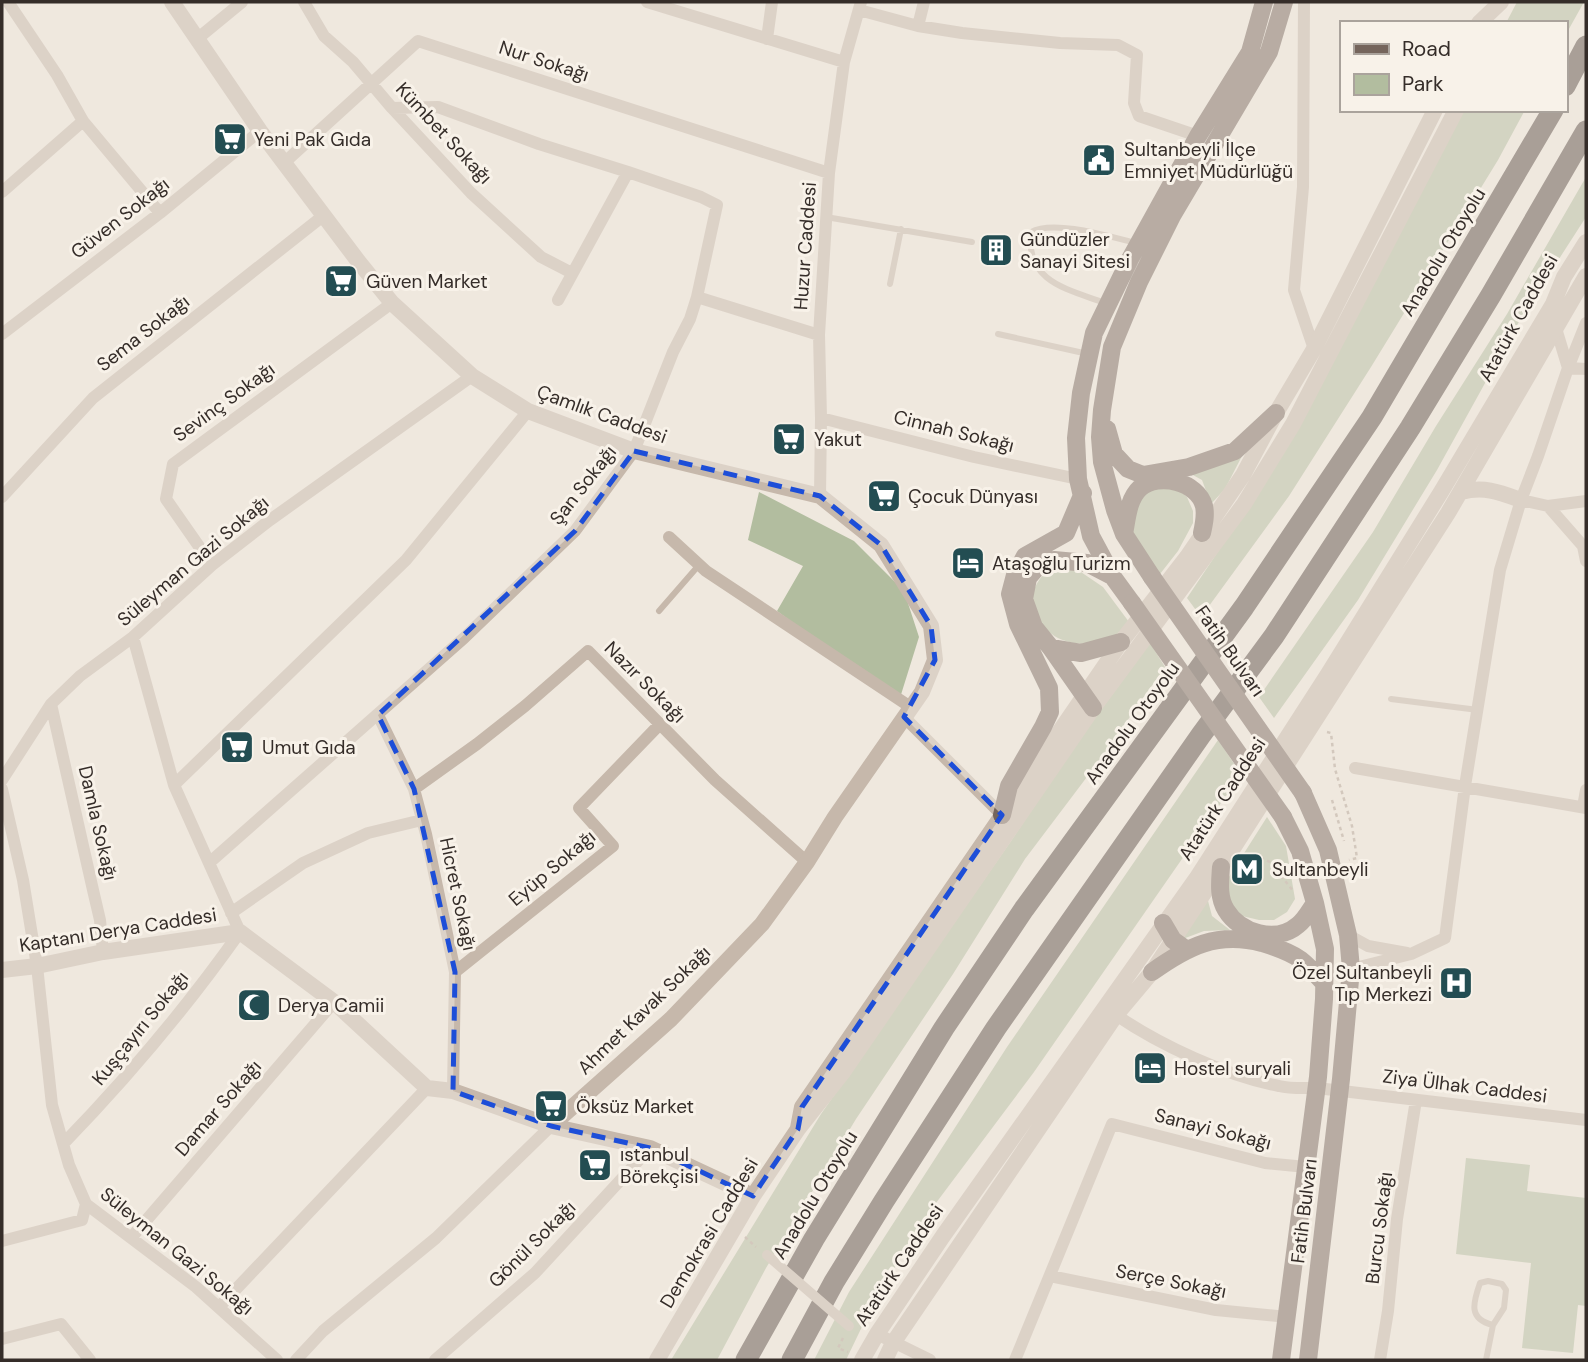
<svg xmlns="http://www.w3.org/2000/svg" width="1588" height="1362" font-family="'DM Sans',sans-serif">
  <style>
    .green { fill: #b2bd9f }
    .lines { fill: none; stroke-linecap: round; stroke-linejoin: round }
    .path { stroke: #b2a395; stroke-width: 2.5; stroke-dasharray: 3.5 3.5; stroke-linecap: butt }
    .service { stroke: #c6b8ab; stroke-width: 6 }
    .minor { stroke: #c6b8ab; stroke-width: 12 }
    .tertiary { stroke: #c6b8ab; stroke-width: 16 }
    .primary { stroke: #75655c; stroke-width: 18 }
    .motorway { stroke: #554841; stroke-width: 21 }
    .pedestrian-bridge { stroke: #c6b8ab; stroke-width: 10 }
    .primary-bridge { stroke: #75655c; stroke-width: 18 }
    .marked { fill: none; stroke: #1d4ed8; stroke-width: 5; stroke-dasharray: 14 9; stroke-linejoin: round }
    .labels { text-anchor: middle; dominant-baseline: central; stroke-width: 6; stroke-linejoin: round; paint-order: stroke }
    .street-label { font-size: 19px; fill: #352d29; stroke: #f8f2e9 }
    .poi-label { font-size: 19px; fill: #352d29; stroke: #f8f2e9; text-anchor: start }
  </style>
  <rect width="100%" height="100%" fill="#efe8de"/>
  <path class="green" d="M1517,2H1584L1565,36V23H1506Z
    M1462,110H1525L1498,160L1371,367L1289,496L1201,617L1187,598L1253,499Z
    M1586,177V217L1521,318L1437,470L1358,600L1274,718L1259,697L1373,532L1436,426L1507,314Z
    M1243,454L1225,489L1211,504L1202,480L1191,474Z
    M1151,487L1179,490L1187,497L1193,511V523L1178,551L1160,574L1134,541L1130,517L1136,496Z
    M759,492L854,541L904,591L919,637L899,701L777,611L803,566L748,540Z
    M1072,566L1103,587L1129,622C1123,628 1116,636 1108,639C1081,650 1046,642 1036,613C1035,612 1032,603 1032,602C1031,589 1040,579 1047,569Z
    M1150,643L1165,667L1099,761L1025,859L953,974L856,1119L766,1268L717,1360H671L821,1114L1011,841L1075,745Z
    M1218,740L1241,774L1034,1072L921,1223L870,1310L846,1360H814L849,1292L1007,1047Z
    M1267,817L1286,846L1295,899L1287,912L1274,920H1259L1242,916L1233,908L1227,897V880Z
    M1207,897L1212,916L1230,930L1204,931L1180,940Z
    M1466,1158L1530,1165L1527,1191L1586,1198V1306L1578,1305L1573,1353L1522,1348L1531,1263L1456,1254Z"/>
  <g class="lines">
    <path class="path" d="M1327,732L1331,733L1335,769L1352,826L1357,858L1349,860
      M1332,800L1344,841
      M1247,857L1264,870
      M1236,881L1259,857L1270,862L1294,892
      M745,1237L756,1247
      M843,1338L838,1348L848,1352"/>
    <path class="service" d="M826,217L972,242
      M890,284L901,229
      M1105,303C1067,289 1025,282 1031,232C1054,219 1111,237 1136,243
      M998,334L1088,354
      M659,611L699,565
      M1391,699L1478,710
      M1486,1360L1493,1325L1504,1308L1506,1290L1502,1284L1488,1281L1480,1283C1473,1303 1468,1319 1493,1325"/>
    <path class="minor" d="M8,2L57,75L83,121L160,213
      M304,2L324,36L353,62L392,108L471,193L541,257L572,273
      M647,2L844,62
      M1304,2L1303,187L1294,290L1314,349
      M859,10L918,26L962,33L1060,43L1118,45L1137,55L1134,103L1139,116L1198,136
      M918,26L924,2
      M197,39L242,2
      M767,39L772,2
      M285,162L418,41L829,173
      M2,192L83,121
      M697,297L819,335
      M558,300L628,172
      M1555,325L1568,368
      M2,334L160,213L260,131
      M1568,368L1586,369
      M821,418L974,457L1078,479
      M820,496L821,418L819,335L829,173L844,62L861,2
      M2,497L93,398L323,216
      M1521,500L1548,506L1583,546L1586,561
      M1548,506L1586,501
      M669,537L706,571L912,708
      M212,565L166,499L173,464L392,303
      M133,637L174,785
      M51,704L93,890L100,920L103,952
      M378,715L414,789L426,834L455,972L453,1091
      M904,717L1002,815
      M1355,768L1586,808
      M2,780L51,704L80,676L133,637L212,565L270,520L472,376
      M2,789L23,880L37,966L52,1105L69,1165L86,1204L196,1287L277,1360
      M414,789L477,744L525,706L588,651L715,780L807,862
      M1583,807L1586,790
      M209,863L464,638L575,531L634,451L673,352L690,319L697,297L717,205L701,197L628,172L539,144L438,107L392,108
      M231,913L303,863L368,833L422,820
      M1348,935L1368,946L1407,953
      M1351,969L1411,954L1445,938L1465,786L1500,570L1521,500L1538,456L1568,368L1586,323
      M455,972L613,846L579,808L660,724
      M1116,1015C1160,1045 1226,1076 1279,1086C1291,1089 1304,1088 1317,1088L1586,1120
      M63,1144C127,1078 187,1007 240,932L174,785L406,560L528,411
      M131,1238L334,1002
      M2,1241L82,1220L86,1204
      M1050,1276L1216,1310L1287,1317
      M219,1307L427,1088
      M877,1334L930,1360
      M2,1339L61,1324L90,1360
      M296,1360L323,1331L436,1238L551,1126
      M435,1360L535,1273L650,1148
      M1015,1360L1112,1124L1265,1163L1306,1167
      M1380,1360L1388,1311L1397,1219L1416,1100"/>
    <path class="tertiary" d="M172,2L260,131L358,261L392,303L472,376L528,411L634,451L820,496L881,545L931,626L935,660L922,692L835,817L807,862L762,924L671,1019L551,1126
      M1479,23L1501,2
      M1461,492C1484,486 1499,492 1521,500
      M2,970L37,966L103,952L240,932L334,1002L427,1088L453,1091L551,1126L650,1148L753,1196
      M798,1128L802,1107L1121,642L1187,557L1243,475L1276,413L1314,349L1435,110
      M657,1360L753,1196L798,1129L843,1072L1093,708L1244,504L1293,424L1456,110
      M862,1360L877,1334L943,1236L1196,879L1328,674L1441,492L1553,304L1564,277L1586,242
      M885,1360L893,1343L1116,1015L1152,972L1221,867L1448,513L1586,276"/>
    <path class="primary" d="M1107,429L1114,454L1128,469L1143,475L1189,467L1235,451L1276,413
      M1124,534C1127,519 1128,499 1140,488C1159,472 1198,482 1204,506C1206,515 1204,524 1202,533
      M1112,576L1087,563L1054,560L1040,564L1028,578L1024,599L1034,627L1051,648L1081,653L1121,642
      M1152,577L1124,534L1115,510L1102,462L1100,437L1102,410L1112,347L1139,282L1172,216L1269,52L1284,2
      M1132,603L1113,577L1091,536L1078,479L1076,438L1081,393L1094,333L1130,259L1198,136L1250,52L1264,2
      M1051,648L1093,708
      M1303,793L1328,850L1348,935L1351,969L1341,1079L1308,1360
      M1002,815L1009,786L1043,727L1050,712L1049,688L1018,624L1010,594L1015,575L1025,556L1066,533L1083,493
      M1221,867C1220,882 1218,897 1226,910C1240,933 1276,944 1298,925C1305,920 1310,910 1315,903
      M1163,923L1173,940L1187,950
      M1152,972C1187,947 1217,931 1262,943C1275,947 1290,952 1301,960C1310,967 1317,976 1324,983
      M1281,1360L1318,1077L1324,999L1325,949L1315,903L1300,851L1283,817"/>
    <path class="motorway" d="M1565,86L1586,46
      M746,1360L814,1239L944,1028L1024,909L1244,607L1372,417L1553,110
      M792,1360L834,1282L884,1201L996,1028L1201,735L1274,636L1410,428L1491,295L1586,131"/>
    <path class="pedestrian-bridge" d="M767,1255L849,1326"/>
    <path class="primary-bridge" d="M1152,577L1303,793
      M1132,603L1283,817"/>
  </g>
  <path d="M0 0H1588V1362H0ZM634,451L820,496L881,545L931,626L935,660L904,717L1002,815L802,1107L798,1129L753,1196L650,1148L551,1126L453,1091L455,972L414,789L378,715L575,531Z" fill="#efe8de" fill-opacity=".55" fill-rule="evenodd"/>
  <path class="marked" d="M634,451L820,496L881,545L931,626L935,660L904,717L1002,815L802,1107L798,1129L753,1196L650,1148L551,1126L453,1091L455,972L414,789L378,715L575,531Z"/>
  <defs>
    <g id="supermarket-square" transform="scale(1.75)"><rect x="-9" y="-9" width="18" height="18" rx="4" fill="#234d52" stroke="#f8f2e9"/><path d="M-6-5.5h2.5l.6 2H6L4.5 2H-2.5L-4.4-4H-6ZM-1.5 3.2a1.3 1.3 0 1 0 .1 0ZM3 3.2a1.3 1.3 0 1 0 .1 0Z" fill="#fff"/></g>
    <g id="civic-square" transform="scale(1.75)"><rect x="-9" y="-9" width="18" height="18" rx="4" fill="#234d52" stroke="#f8f2e9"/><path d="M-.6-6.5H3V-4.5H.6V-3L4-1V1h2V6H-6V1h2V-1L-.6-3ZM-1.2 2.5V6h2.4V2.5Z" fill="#fff"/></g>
    <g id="building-square" transform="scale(1.75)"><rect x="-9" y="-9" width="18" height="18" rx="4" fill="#234d52" stroke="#f8f2e9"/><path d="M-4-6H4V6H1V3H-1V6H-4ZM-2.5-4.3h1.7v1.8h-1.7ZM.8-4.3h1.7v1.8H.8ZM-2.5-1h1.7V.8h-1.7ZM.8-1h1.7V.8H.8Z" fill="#fff"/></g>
    <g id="hotel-square" transform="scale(1.75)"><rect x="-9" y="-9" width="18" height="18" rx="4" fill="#234d52" stroke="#f8f2e9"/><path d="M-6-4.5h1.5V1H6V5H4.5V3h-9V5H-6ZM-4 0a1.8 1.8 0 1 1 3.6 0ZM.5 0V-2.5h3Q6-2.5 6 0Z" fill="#fff"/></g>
    <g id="metro-square" transform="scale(1.75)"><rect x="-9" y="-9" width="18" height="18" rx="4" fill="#234d52" stroke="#f8f2e9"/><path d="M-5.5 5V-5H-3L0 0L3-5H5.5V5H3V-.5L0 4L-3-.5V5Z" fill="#fff"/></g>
    <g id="hospital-square" transform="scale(1.75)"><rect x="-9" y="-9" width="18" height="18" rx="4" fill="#234d52" stroke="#f8f2e9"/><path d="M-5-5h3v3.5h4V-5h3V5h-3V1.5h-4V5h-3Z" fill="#fff"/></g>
    <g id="mosque-square" transform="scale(1.75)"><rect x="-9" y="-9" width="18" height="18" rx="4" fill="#234d52" stroke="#f8f2e9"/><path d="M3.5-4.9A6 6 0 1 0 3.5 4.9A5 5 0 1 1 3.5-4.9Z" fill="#fff"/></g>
  </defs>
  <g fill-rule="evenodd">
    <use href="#supermarket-square" x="230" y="139"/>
    <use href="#civic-square" x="1099" y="160"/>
    <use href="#building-square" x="996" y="250"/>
    <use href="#supermarket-square" x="341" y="281"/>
    <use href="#supermarket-square" x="789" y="439"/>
    <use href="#supermarket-square" x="884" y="496"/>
    <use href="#hotel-square" x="968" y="563"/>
    <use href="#supermarket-square" x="237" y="747"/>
    <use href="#metro-square" x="1247" y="869"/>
    <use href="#hospital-square" x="1456" y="983"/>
    <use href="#mosque-square" x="254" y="1005"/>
    <use href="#hotel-square" x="1150" y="1068"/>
    <use href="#supermarket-square" x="551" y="1106"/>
    <use href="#supermarket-square" x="595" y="1165"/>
  </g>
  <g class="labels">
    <g class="street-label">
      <text transform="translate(544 61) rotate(18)">Nur Sokağı</text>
      <text transform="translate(444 133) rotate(47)">Kümbet Sokağı</text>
      <text transform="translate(120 218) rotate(-38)">Güven Sokağı</text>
      <text transform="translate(805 246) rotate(-86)">Huzur Caddesi</text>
      <text transform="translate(1443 252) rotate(-59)">Anadolu Otoyolu</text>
      <text transform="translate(1518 318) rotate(-61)">Atatürk Caddesi</text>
      <text transform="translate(143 333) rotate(-38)">Sema Sokağı</text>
      <text transform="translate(224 402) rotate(-36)">Sevinç Sokağı</text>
      <text transform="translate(602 414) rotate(20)">Çamlık Caddesi</text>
      <text transform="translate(954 431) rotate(14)">Cinnah Sokağı</text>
      <text transform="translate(583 485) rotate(-52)">Şan Sokağı</text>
      <text transform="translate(193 561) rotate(-40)">Süleyman Gazi Sokağı</text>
      <text transform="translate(1230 651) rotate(55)">Fatih Bulvarı</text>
      <text transform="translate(645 682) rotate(45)">Nazır Sokağı</text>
      <text transform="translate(1132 723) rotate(-54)">Anadolu Otoyolu</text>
      <text transform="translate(1222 799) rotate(-57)">Atatürk Caddesi</text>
      <text transform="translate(98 823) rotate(77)">Damla Sokağı</text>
      <text transform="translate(552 868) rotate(-40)">Eyüp Sokağı</text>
      <text transform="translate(458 894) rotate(78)">Hicret Sokağı</text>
      <text transform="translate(118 930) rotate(-9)">Kaptanı Derya Caddesi</text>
      <text transform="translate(644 1010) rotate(-44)">Ahmet Kavak Sokağı</text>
      <text transform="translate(140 1028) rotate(-51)">Kuşçayırı Sokağı</text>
      <text transform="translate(1465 1086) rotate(7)">Ziya Ülhak Caddesi</text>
      <text transform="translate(218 1108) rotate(-49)">Damar Sokağı</text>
      <text transform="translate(1213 1129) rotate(14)">Sanayi Sokağı</text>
      <text transform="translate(815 1195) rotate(-59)">Anadolu Otoyolu</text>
      <text transform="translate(1304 1211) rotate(-83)">Fatih Bulvarı</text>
      <text transform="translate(1379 1228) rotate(-83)">Burcu Sokağı</text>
      <text transform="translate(709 1233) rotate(-59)">Demokrasi Caddesi</text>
      <text transform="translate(532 1244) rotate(-45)">Gönül Sokağı</text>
      <text transform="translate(177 1251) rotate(39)">Süleyman Gazi Sokağı</text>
      <text transform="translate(899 1265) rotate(-56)">Atatürk Caddesi</text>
      <text transform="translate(1171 1281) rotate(11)">Serçe Sokağı</text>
    </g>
    <g class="poi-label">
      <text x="254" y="139">Yeni Pak Gıda</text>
      <text x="1124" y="149">Sultanbeyli İlçe<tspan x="1124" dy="22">Emniyet Müdürlüğü</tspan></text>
      <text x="1020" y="239">Gündüzler<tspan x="1020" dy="22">Sanayi Sitesi</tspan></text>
      <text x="366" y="281">Güven Market</text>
      <text x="814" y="439">Yakut</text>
      <text x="908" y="496">Çocuk Dünyası</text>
      <text x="992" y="563">Ataşoğlu Turizm</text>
      <text x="262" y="747">Umut Gıda</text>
      <text x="1272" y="869">Sultanbeyli</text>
      <text x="1432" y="972" text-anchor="end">Özel Sultanbeyli<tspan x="1432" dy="22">Tıp Merkezi</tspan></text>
      <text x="278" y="1005">Derya Camii</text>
      <text x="1174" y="1068">Hostel suryali</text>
      <text x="576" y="1106">Öksüz Market</text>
      <text x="620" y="1154">ıstanbul<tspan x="620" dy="22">Börekçisi</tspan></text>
    </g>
  </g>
  <rect width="1588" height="1362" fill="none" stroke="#352d29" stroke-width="7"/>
  <rect x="1340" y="21" width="228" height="91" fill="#f8f2e9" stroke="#aaa39c" stroke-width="2"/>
  <rect x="1354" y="44" width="35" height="10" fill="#75655c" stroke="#aaa39c" stroke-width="2"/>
  <text x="1402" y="56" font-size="21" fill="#352d29">Road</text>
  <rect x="1354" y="74" width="35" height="21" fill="#b2bd9f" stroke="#aaa39c" stroke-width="2"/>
  <text x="1402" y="91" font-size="21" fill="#352d29">Park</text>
</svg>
